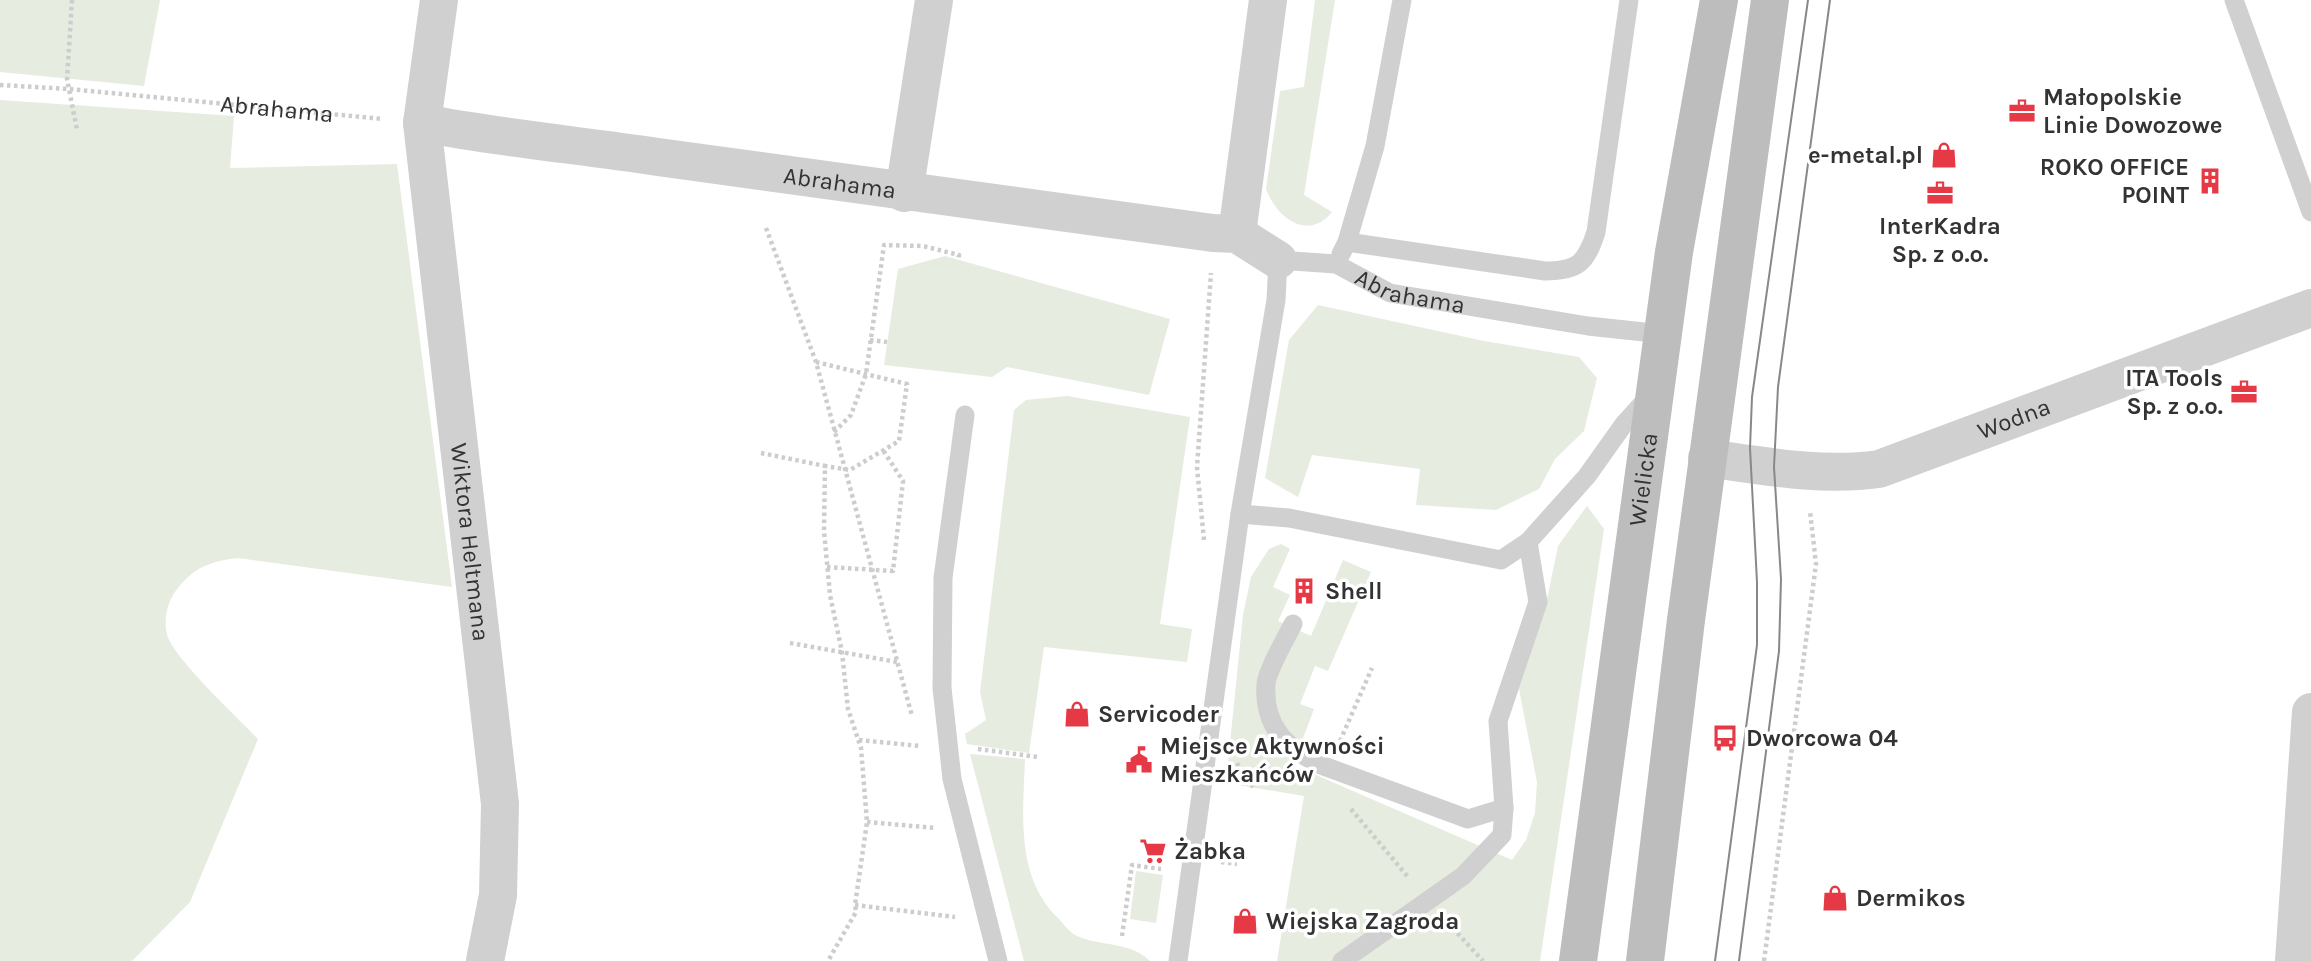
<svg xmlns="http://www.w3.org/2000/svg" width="2311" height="961" font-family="Karla,sans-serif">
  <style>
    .green { fill: #e6ecdf }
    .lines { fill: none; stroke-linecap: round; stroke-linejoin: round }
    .path { stroke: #cdcdcd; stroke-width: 4.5; stroke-dasharray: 3.5 3.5; stroke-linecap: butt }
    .service { stroke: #d0d0d0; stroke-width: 19 }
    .minor { stroke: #d0d0d0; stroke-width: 38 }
    .secondary { stroke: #bdbdbd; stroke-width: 38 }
    .tram { stroke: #888; stroke-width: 2 }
    .labels { text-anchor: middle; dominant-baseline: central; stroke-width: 7; stroke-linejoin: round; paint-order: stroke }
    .poi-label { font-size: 24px; font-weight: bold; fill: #333; stroke: #fff; text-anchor: start }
    .street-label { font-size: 24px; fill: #333; stroke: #fff }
  </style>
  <rect width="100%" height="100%" fill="#fff"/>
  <path class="green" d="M0,0H160L144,86L0,72Z
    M1315,0H1335L1304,195L1332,212C1308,242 1276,217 1266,189L1280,91L1304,87Z
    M0,100L234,116L230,168L397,164L452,587L238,558C212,561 194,567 178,588C168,599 163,619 167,634C172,657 239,719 258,739L190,902L132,961H0Z
    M945,256L1170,319L1149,395L1007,367L992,377L884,365L898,269Z
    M1318,305L1484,341L1579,357L1597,378L1584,431L1555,459L1539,489L1496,510L1416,505L1420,469L1312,455L1298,497L1265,478L1289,340Z
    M1067,396L1190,417L1160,624L1192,629L1187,662L1044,647L1029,753L967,744L965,734L986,720L980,692L1014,410L1026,400Z
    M1587,506L1604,529L1540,961H1277L1304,796L1226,783L1243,615L1251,577L1269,549L1281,544L1290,549L1273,587L1290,595L1278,621L1311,636L1343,560L1371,572L1328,671L1315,666L1300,704L1314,709L1293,765L1512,860L1526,840L1535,813L1537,782L1518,684L1545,609L1558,546Z
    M970,754L1025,759C1023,814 1015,879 1060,920C1064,925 1070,932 1075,935C1099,947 1131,941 1150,961H1024Z
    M1136,871L1163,875L1156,923L1130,919Z"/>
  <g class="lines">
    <g class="path">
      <path d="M72,0L67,79L77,130"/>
      <path id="s1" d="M0,85L69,89L383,119"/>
      <path d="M766,228L816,362L912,716"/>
      <path d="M870,340L887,342"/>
      <path d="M816,362L907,384L899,441L850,470L825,466L824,531L830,595L842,652L848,709L861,748L867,822L855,905L856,912L828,961"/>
      <path d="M834,432L851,415L866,374L884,245L923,246L959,255L958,260"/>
      <path d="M761,453L825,466"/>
      <path d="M1204,540L1197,467L1211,273"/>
      <path d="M827,567L893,571L903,481L883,450"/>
      <path d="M790,643L897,662"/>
      <path d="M859,740L920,746"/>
      <path d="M1340,741L1372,668"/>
      <path d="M978,749L1038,757"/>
      <path d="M1237,763L1249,787L1277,772"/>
      <path d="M1351,809L1408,877"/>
      <path d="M867,822L936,828"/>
      <path d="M1221,862L1237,864"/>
      <path d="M855,905L955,917"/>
      <path d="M1448,923L1483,961"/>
      <path d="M1122,936L1132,865L1161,869"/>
      <path d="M1764,961L1816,564L1810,511"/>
    </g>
    <g class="service">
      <path d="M2234,0L2311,212"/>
      <path d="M1347,242L1545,271C1578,271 1586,263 1596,232L1629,0"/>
      <path d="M1341,254L1347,242L1375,146L1402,0"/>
      <path d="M965,415L943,578L942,688L952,779L998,961"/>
      <path d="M1240,514L1289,518L1501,560L1528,542L1587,476L1624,424L1651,394"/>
      <path d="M1293,624C1286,638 1267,671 1266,684C1263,726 1286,748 1321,765L1468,819L1504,808"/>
      <path id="s2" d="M1178,961L1240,514L1276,300L1278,260L1336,264L1390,293L1588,326L1663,334"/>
      <path d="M1342,961L1463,876L1502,835L1504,808L1498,721L1538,602L1528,542"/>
    </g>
    <g class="minor">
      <path id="s3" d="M439,0L422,123L500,804L498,895L485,961"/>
      <path id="s4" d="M422,123C500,138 579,145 658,157C843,184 1028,209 1213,233L1237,234L1278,260"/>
      <path d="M904,193L934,0"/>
      <path d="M1237,234L1268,0"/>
      <path id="s5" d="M1707,458C1764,466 1821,477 1879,469L2311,308"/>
      <path d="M2294,961L2311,712"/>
    </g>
    <g class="secondary">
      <path id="s6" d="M1578,961L1674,252L1719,0"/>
      <path d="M1645,961L1686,620L1770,0"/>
    </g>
    <path class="tram" d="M1715,961L1757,645V582L1750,448L1752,397L1808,0
      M1739,961L1779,651L1781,579L1774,467L1778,387L1830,0"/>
  </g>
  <defs>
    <g id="office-bare" transform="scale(2.1)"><path d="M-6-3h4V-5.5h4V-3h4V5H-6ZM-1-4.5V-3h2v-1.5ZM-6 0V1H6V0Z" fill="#e63946" stroke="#fff" stroke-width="2.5" paint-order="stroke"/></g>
    <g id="shop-bare" transform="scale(2.1)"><path d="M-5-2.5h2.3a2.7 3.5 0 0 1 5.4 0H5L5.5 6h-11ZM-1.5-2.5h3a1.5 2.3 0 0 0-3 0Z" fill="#e63946" stroke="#fff" stroke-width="2.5" paint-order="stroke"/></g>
    <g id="building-bare" transform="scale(2.1)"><path d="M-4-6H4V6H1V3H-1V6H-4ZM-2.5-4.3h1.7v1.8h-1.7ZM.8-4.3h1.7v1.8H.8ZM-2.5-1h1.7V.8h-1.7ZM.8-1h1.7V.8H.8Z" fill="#e63946" stroke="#fff" stroke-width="2.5" paint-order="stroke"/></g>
    <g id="bus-bare" transform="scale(2.1)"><path d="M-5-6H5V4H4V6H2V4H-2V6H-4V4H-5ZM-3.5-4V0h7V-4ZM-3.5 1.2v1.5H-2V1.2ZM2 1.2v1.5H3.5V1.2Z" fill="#e63946" stroke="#fff" stroke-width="2.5" paint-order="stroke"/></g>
    <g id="civic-bare" transform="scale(2.1)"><path d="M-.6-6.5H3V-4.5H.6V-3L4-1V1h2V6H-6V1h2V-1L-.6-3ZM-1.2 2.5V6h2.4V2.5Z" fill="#e63946" stroke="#fff" stroke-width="2.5" paint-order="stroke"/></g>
    <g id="supermarket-bare" transform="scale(2.1)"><path d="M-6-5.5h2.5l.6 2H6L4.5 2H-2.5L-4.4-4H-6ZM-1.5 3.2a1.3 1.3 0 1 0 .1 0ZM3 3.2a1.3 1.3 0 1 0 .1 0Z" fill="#e63946" stroke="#fff" stroke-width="2.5" paint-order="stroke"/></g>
  </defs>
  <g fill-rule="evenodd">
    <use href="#office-bare" x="2022" y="111"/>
    <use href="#shop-bare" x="1944" y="155"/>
    <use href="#building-bare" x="2210" y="181"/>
    <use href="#office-bare" x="1940" y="193"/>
    <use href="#office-bare" x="2244" y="392"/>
    <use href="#building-bare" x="1304" y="591"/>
    <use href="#shop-bare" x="1077" y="714"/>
    <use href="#bus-bare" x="1725" y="738"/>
    <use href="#civic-bare" x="1139" y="760"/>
    <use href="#supermarket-bare" x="1153" y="851"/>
    <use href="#shop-bare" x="1835" y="898"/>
    <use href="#shop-bare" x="1245" y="921"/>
  </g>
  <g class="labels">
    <g class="poi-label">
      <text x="2043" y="97">Małopolskie<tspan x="2043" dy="28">Linie Dowozowe</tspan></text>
      <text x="1923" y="155" text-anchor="end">e-metal.pl</text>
      <text x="2189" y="167" text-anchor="end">ROKO OFFICE<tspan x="2189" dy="28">POINT</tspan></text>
      <text x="1940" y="226" text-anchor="middle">InterKadra<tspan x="1940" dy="28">Sp. z o.o.</tspan></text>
      <text x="2223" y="378" text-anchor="end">ITA Tools<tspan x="2223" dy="28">Sp. z o.o.</tspan></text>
      <text x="1325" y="591">Shell</text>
      <text x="1098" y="714">Servicoder</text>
      <text x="1746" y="738">Dworcowa 04</text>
      <text x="1160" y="746">Miejsce Aktywności<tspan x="1160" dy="28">Mieszkańców</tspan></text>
      <text x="1174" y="851">Żabka</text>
      <text x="1856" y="898">Dermikos</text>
      <text x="1266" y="921">Wiejska Zagroda</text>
    </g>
    <g class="street-label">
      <text stroke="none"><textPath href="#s1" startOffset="278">Abrahama</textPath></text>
      <text stroke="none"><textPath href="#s4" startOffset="422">Abrahama</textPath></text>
      <text stroke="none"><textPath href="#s2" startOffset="847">Abrahama</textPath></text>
      <text stroke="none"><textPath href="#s5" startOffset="317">Wodna</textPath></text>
      <text stroke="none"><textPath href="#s6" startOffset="486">Wielicka</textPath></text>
      <text stroke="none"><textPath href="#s3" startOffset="546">Wiktora Heltmana</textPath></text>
    </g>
  </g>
</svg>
